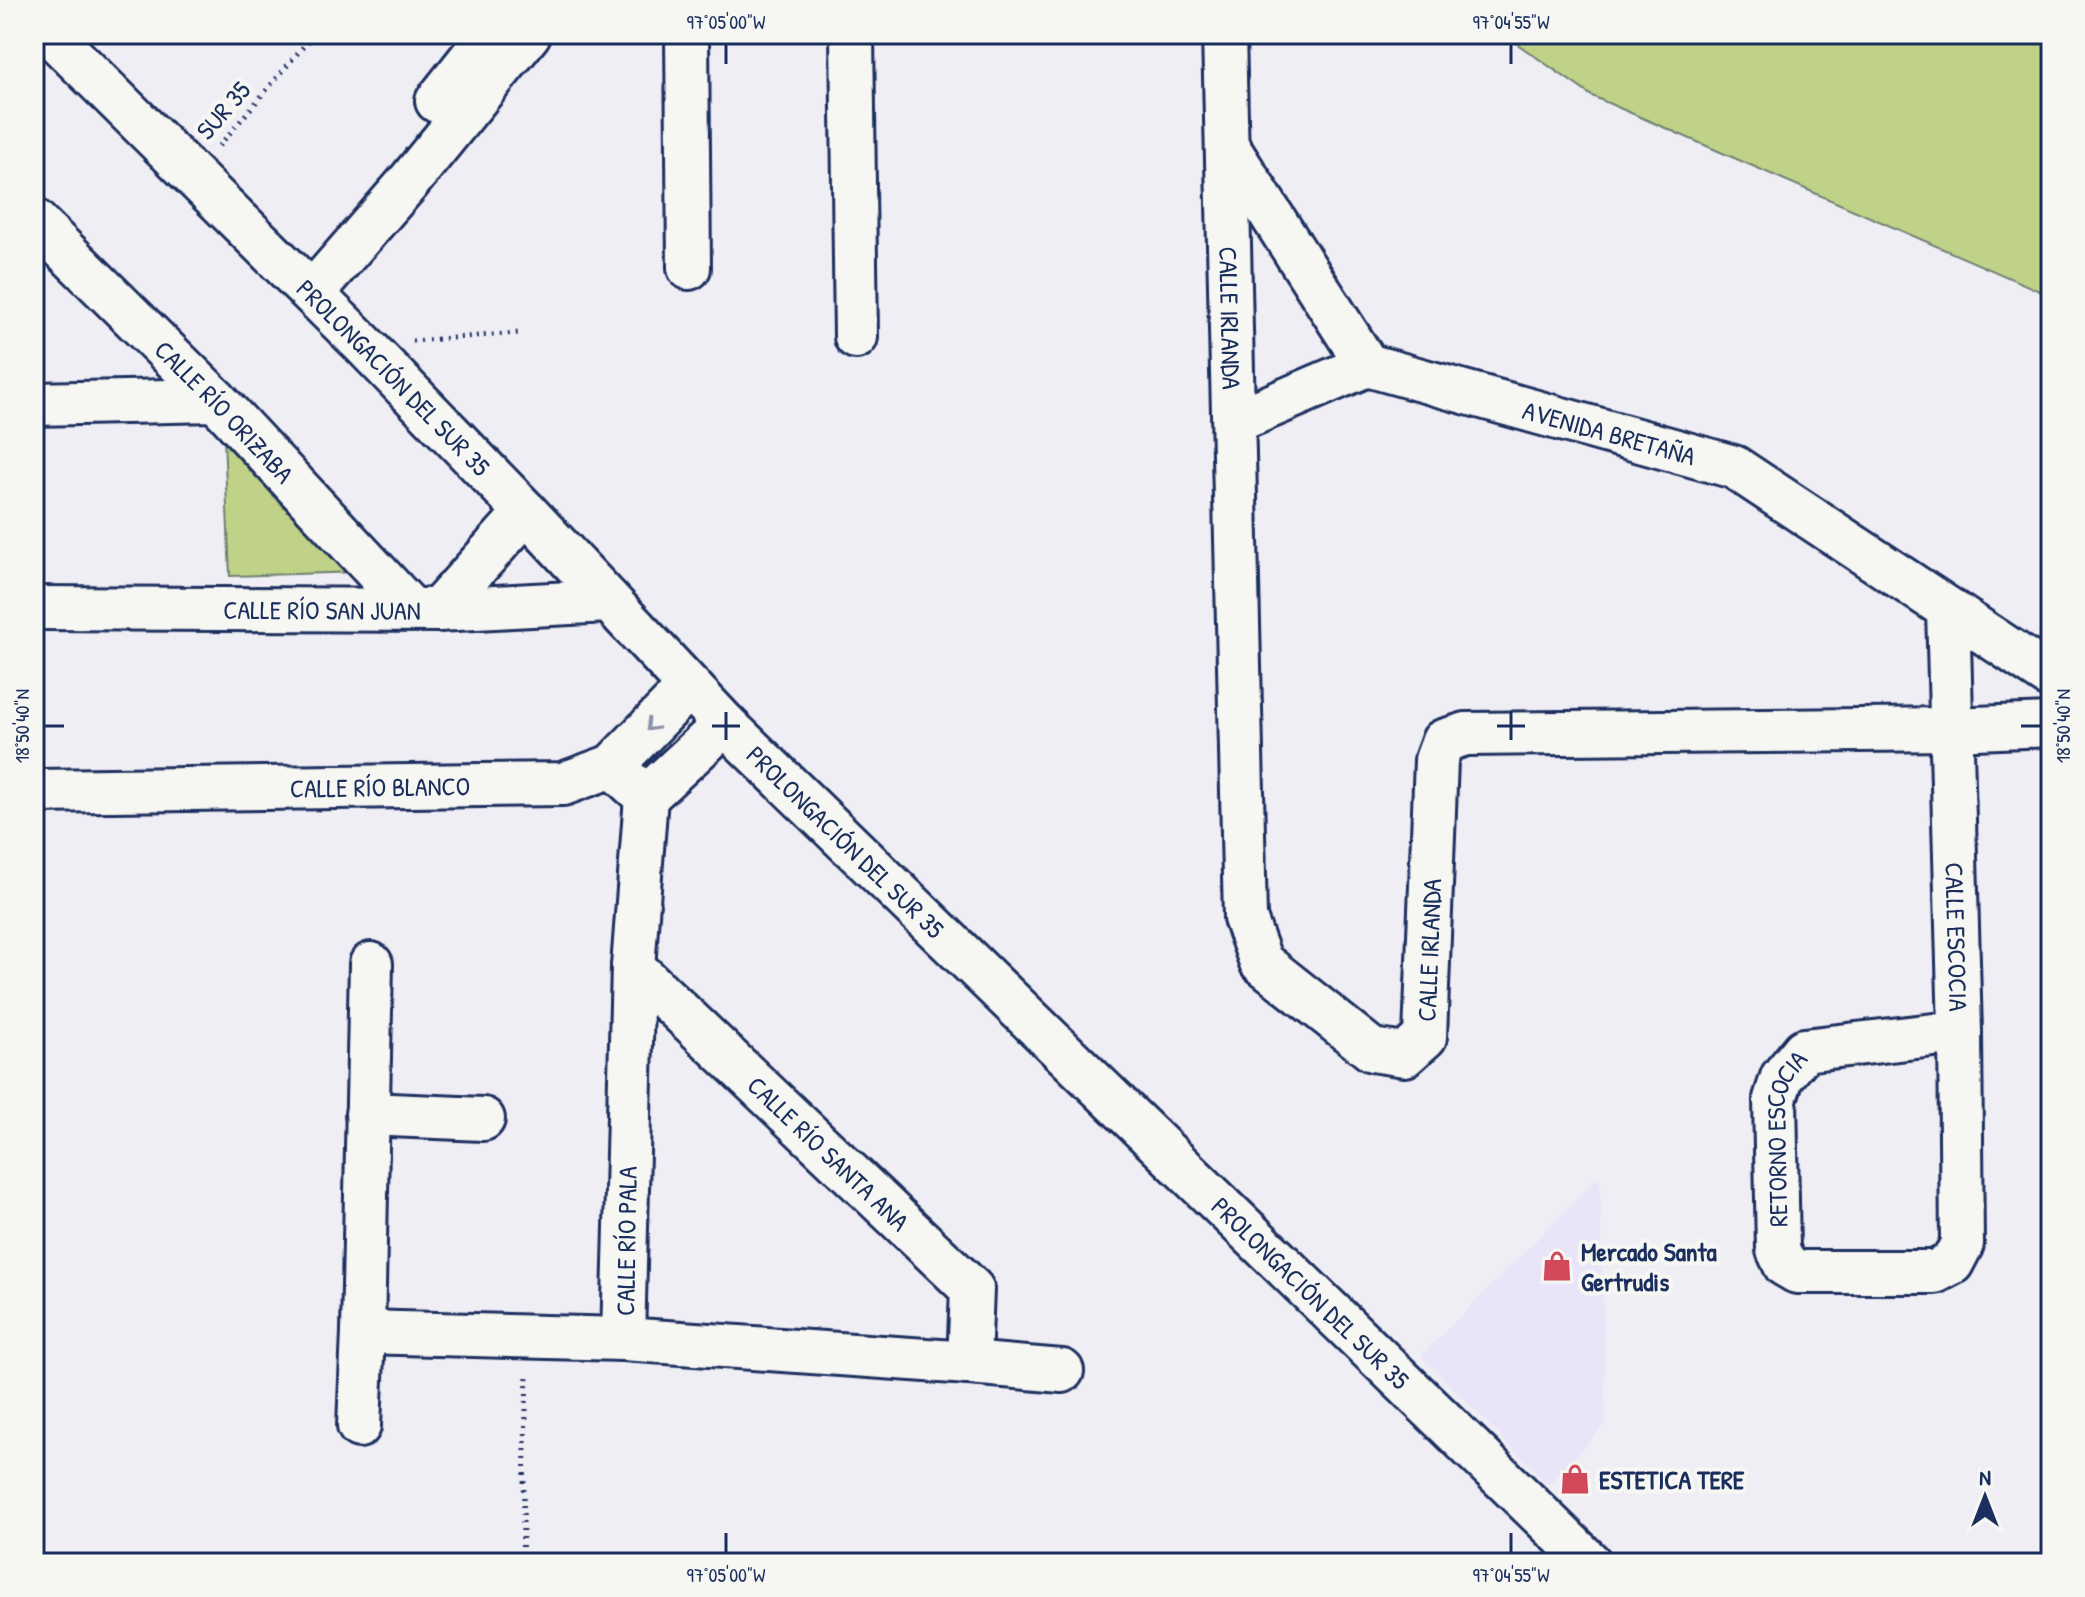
<svg xmlns="http://www.w3.org/2000/svg" width="2085" height="1597" font-family="'Patrick Hand',sans-serif">
  <style>
    .built { fill: #e9e4f8 }
    .green { fill: #c0d287; stroke: #6e8072; stroke-width: 2 }
    .lines { fill: none; stroke-linecap: round; stroke-linejoin: round }
    .street-casing { stroke: #1b2f5e; stroke-width: 48 }
    .path { stroke: #1b2f5e; stroke-width: 5; stroke-dasharray: 2 6; stroke-linecap: butt }
    .street { stroke: #f6f6f2; stroke-width: 42 }
    .oneway { stroke: #8892a8 }
    .ticks { fill: none; stroke: #1b2f5e; stroke-width: 3 }
    .labels { text-anchor: middle; dominant-baseline: central; stroke-width: 8; stroke-linejoin: round; paint-order: stroke }
    .street-label { font-size: 26px; fill: #1b2f5e; stroke: #f6f6f2 }
    .poi-label { font-size: 26px; font-weight: bold; fill: #1b2f5e; stroke: #f6f6f2; text-anchor: start }
    .neatline { fill: none; stroke: #1b2f5e; stroke-width: 3 }
    .ticks-label { font-size: 20px; text-anchor: middle; fill: #1b2f5e }
  </style>
  <rect width="100%" height="100%" fill="#f0eef5"/>
  <filter id="ink" filterUnits="userSpaceOnUse"><feTurbulence type="fractalNoise" baseFrequency=".0125" numOctaves="2"/><feDisplacementMap in="SourceGraphic" scale="16" xChannelSelector="R" yChannelSelector="G"/><feConvolveMatrix kernelMatrix="1 2 1 2 8 2 1 2 1" color-interpolation-filters="sRGB"/></filter>
  <g filter="url(#ink)">
    <path class="built" d="M1600,1175L1606,1424L1549,1485L1421,1356Z"/>
    <path class="green" d="M1503,34H2051V296L1592,96Z
      M224,439L359,572L230,576Z"/>
    <g class="lines">
      <g class="street-casing">
        <g id="street">
          <path id="s1" d="M50,34L363,344L526,512L725,724L1590,1563"/>
          <path d="M687,34L689,268"/>
          <path d="M852,34L856,337"/>
          <path id="s2" d="M1224,34L1245,918L1261,962L1372,1050L1405,1055L1425,1037L1436,760L1443,741L1466,734L1951,729L2051,725"/>
          <path d="M437,101L490,34"/>
          <path id="s3" d="M1228,147L1367,365L1734,467L2051,677"/>
          <path id="s4" d="M34,220L216,400L411,609"/>
          <path d="M312,293L407,184L529,34"/>
          <path d="M34,404L216,400"/>
          <path d="M1234,422L1367,365"/>
          <path id="s5" d="M34,608L438,610L609,601"/>
          <path id="s6" d="M1948,609L1960,1032L1962,1244L1952,1263L1935,1272H1797L1785,1265L1778,1250L1775,1099L1782,1077L1804,1050L1960,1032"/>
          <path d="M438,610L526,512"/>
          <path d="M612,766L646,797L633,967L623,1339"/>
          <path id="s7" d="M34,791L563,784L612,766L689,687"/>
          <path d="M646,797L725,724"/>
          <path id="s8" d="M633,967L972,1289L969,1363"/>
          <path d="M367,1114L483,1119"/>
          <path d="M363,1332L623,1339L969,1363L1062,1371"/>
          <path d="M359,1426L363,1332L371,964"/>
        </g>
      </g>
      <path class="path" d="M219,146L314,34
        M412,341L519,333
        M522,1563L527,1372"/>
      <use href="#street" class="street"/>
    </g>
    <defs><path id="oneway-chevron" d="M-2-3.5L2.5 0L-2 3.5" fill="none" stroke-width="1.6" stroke-linecap="round" stroke-linejoin="round" transform="scale(2)"/></defs>
    <use class="oneway" href="#oneway-chevron" transform="translate(651 726) rotate(134)"/>
  </g>
  <path class="ticks" d="M726,44V64M1511,44V64M726,712V740M1511,712V740M44,726H64M712,726H740M1497,726H1525M2021,726H2041M726,1533V1553M1511,1533V1553"/>
  <defs>
    <g id="shop-bare" transform="scale(2.4)"><path d="M-5-2.5h2.3a2.7 3.5 0 0 1 5.4 0H5L5.5 6h-11ZM-1.5-2.5h3a1.5 2.3 0 0 0-3 0Z" fill="#d1495b" stroke="#f6f6f2" stroke-width="2.5" paint-order="stroke"/></g>
  </defs>
  <g fill-rule="evenodd">
    <use href="#shop-bare" x="1557" y="1266"/>
    <use href="#shop-bare" x="1575" y="1479"/>
  </g>
  <g class="labels">
    <g class="street-label">
      <text transform="translate(223 110) rotate(-49)">SUR 35</text>
      <text stroke="none"><textPath href="#s2" startOffset="284">CALLE IRLANDA</textPath></text>
      <text stroke="none"><textPath href="#s1" startOffset="486">PROLONGACIÓN DEL SUR 35</textPath></text>
      <text stroke="none"><textPath href="#s4" startOffset="270">CALLE RÍO ORIZABA</textPath></text>
      <text stroke="none"><textPath href="#s3" startOffset="510">AVENIDA BRETAÑA</textPath></text>
      <text stroke="none"><textPath href="#s5" startOffset="288">CALLE RÍO SAN JUAN</textPath></text>
      <text stroke="none"><textPath href="#s7" startOffset="346">CALLE RÍO BLANCO</textPath></text>
      <text stroke="none"><textPath href="#s1" startOffset="1134">PROLONGACIÓN DEL SUR 35</textPath></text>
      <text stroke="none"><textPath href="#s6" startOffset="328">CALLE ESCOCIA</textPath></text>
      <text stroke="none"><textPath href="#s2" startOffset="1220">CALLE IRLANDA</textPath></text>
      <text stroke="none"><textPath href="#s6" startOffset="958">RETORNO ESCOCIA</textPath></text>
      <text stroke="none"><textPath href="#s8" startOffset="270">CALLE RÍO SANTA ANA</textPath></text>
      <text transform="translate(626 1241) rotate(-89)">CALLE RÍO PALA</text>
      <text stroke="none"><textPath href="#s1" startOffset="1782">PROLONGACIÓN DEL SUR 35</textPath></text>
    </g>
    <g class="poi-label">
      <text x="1581" y="1251">Mercado Santa<tspan x="1581" dy="30">Gertrudis</tspan></text>
      <text x="1599" y="1479">ESTETICA TERE</text>
    </g>
  </g>
  <rect width="2085" height="1597" fill="none" stroke="#f6f6f2" stroke-width="88"/>
  <g transform="translate(1985 1497)" stroke="#f6f6f2" stroke-width="6" paint-order="stroke">
  <path d="M0-6L14 30L0 20L-14 30Z" fill="#1b2f5e"/>
  <text y="-12" font-size="22" font-weight="bold" text-anchor="middle" fill="#1b2f5e">N</text>
  </g>
  <rect x="44" y="44" width="1997" height="1509" class="neatline"/>
  <g class="ticks-label">
    <text x="726" y="29">97°05'00"W</text>
    <text x="1511" y="29">97°04'55"W</text>
    <text transform="translate(22 726) rotate(-90)" y="7">18°50'40"N</text>
    <text transform="translate(2063 726) rotate(-90)" y="7">18°50'40"N</text>
    <text x="726" y="1582">97°05'00"W</text>
    <text x="1511" y="1582">97°04'55"W</text>
  </g>
</svg>
